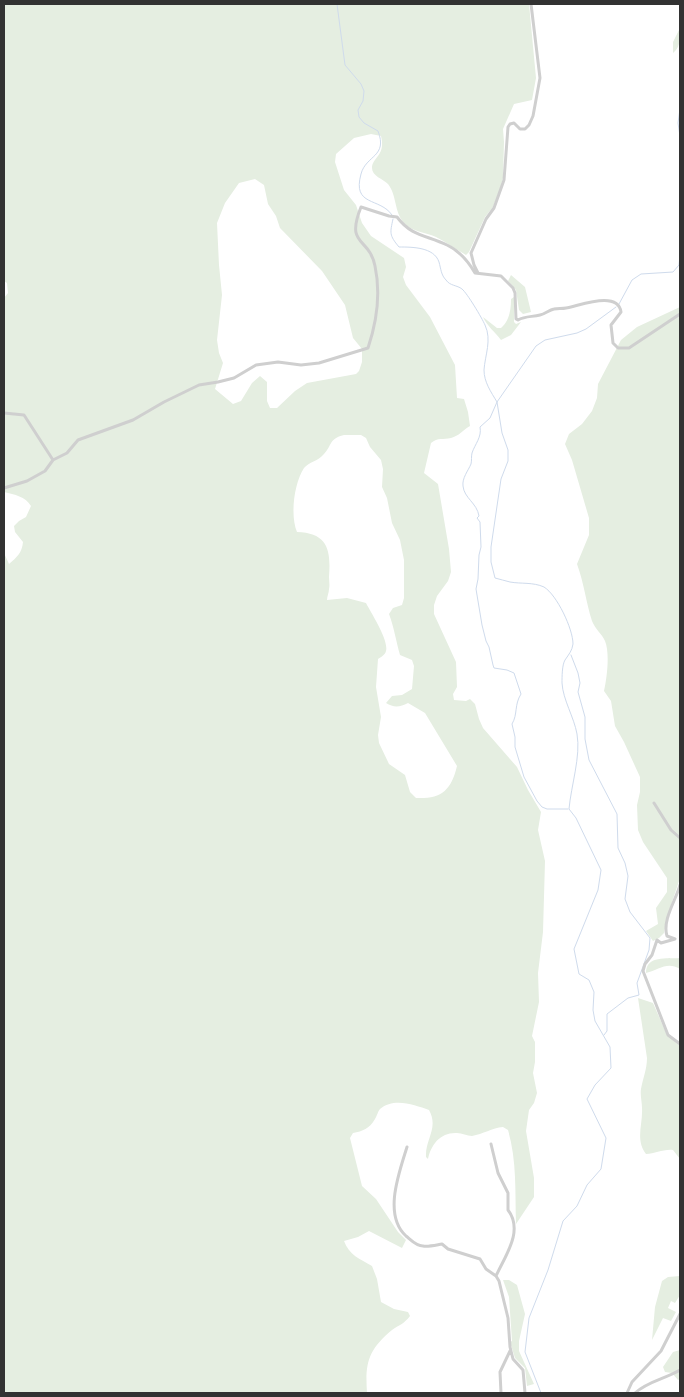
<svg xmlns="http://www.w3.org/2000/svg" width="684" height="1397" font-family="Arial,sans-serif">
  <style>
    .green { fill: #e5eee1; fill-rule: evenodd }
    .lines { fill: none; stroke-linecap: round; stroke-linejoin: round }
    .stream { stroke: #cfdbec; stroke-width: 1 }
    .street { stroke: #cfcfcf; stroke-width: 3 }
  </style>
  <rect width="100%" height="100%" fill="#fff"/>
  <path class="green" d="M4,4H529L536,78L532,100L514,104L503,129L504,142L503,178L500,189L493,207L485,217L469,252L466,255C455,249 446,242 436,237C425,232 412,232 404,223C394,212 397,195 388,184C383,179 372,176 372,168C372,157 386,156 381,136L371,134L354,138L336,154L335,162L344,190L356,205L362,223L371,236L404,258L406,267L403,277L406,285L430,317L455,365L457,398L464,399L468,412L470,426C463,430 459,436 451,438C443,440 438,437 431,443L424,473L438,484L449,549L451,572L448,581L437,596L434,605V614L456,662L457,687L453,694L454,700L466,701L470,699L475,704L479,719L483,728L517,767L528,790L541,812L538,830L545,861L543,932L538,973L539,1002L532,1036L535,1042V1062L533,1073L537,1093L534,1103L529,1110L526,1131L534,1178V1197L516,1224C515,1192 517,1161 508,1130L503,1127C492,1128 483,1134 472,1136C467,1136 462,1133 457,1133C441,1132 431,1144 428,1159L426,1157C425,1139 439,1128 429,1110C415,1105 394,1097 380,1109C378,1111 377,1116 375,1119C369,1129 363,1131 353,1133L350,1138L362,1186L376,1199L398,1232L406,1240L402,1248L369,1231L358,1237L344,1241C349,1255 360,1259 372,1266L377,1279L381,1302L394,1309L408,1312L410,1316C404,1324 399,1325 392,1330C368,1350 365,1363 367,1393H4V553L9,564C17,557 22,553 23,542L15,532L14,526L19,521L26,517L31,506C25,496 15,495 4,492V298L8,293L7,283L4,281ZM255,179L264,185L268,204L276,216L280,228L322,271L345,305L353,338L362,349V362L359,371L356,374L307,383L295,391L277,408H270L267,401V382L260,376L252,383L241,401L233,404L215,389L223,363L219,353L217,340L222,295L219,265L217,223L225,203L239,183ZM344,435H361L366,438L370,447L381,460L383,469L382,487L387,498L392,523L400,540L404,560V598L402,605L393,608L389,614C394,627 396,641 400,655L412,660L414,666L412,689L402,695L392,696L386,703C394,708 400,707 408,703L425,713L457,766C451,791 441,799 416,798L410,792L405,775L389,764L379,743L378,735L381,717L376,687L378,659C381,657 385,655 386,651C389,640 371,613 366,603L347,598L327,600C327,596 329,593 329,589C330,585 329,581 329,577C331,550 328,533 297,532C290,516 294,483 304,468C309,462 318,461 323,455C333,445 328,439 344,435Z
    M680,28C680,38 681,47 673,53V42Z
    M511,275L525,287L531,312L523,314L519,310L516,290L508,281Z
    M514,297V322L516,324L521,322L511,335L501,340C495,332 487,326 483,317L497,328H501C509,321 511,311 511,299Z
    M680,307V878L667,917L664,933L659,938L653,941L646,931L658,924L656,908L667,892V878L643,842L638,830L637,805L640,792V777L624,742L615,726L611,701L604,691C607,678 610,653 605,641C602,634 595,629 592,621C586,602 584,583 577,564L589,535V518L572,460L565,444L569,434L582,424L592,411L597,398L598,384L621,340L637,327Z
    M680,958V969C667,961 659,970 646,973C646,955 667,959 680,958Z
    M638,998L653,1003L667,1035L680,1046V1159L673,1150C663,1149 655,1154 646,1154C635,1140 643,1124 642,1108C642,1102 640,1095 641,1089C643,1078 647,1069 647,1058Z
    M680,1276V1295L675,1303L671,1301L668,1308L676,1312L671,1321L663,1318L652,1340L655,1307L662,1281L668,1277Z
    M503,1280H509L517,1285L525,1314L519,1341V1351L534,1384L527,1386L525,1368L515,1358L510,1342L512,1341L509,1297Z
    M680,1350V1379L678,1380L672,1373L665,1372L663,1367L673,1352Z"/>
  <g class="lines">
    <path class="stream" d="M337,4L345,65L361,84L364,91L363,101L358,110L359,117L364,123L378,131C388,157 366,155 361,174C352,207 380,197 392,215
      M680,109L678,123L680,136
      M393,219C390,233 389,235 399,247C412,247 434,247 439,262C441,269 441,275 446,280C450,286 457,285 462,289C467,293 482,318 485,325C492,340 485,355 484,370C484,382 491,392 497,402L490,418L480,427C482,437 475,444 472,453C471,457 472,460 471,464C468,471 462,478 463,486C464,498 477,503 479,516L477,518L480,522L481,547L479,555L478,579L476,589L482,625L486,641L489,647L493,665L494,668L507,670L514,673L521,694C514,705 518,714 512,724L515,737V747L524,777L537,801L542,807L547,809H568
      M619,304L632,280L641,274L673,272L679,265L680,255
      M571,655L578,673L580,683L578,692L585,717V739L589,760L617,814L618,848L625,863L628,876L625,899L630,912L650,938L649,950L637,983L639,995L628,998L607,1014V1031L604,1035
      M541,1393L525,1352L529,1318L548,1270L563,1221L577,1206L587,1185L601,1169L606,1138L587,1099L595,1085L611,1068L610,1047L595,1021L593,1010L594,992L589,980L579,974L574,949L598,890L601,870L576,818L569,809C571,786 581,756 577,734C574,717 563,700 562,683C562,677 562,665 565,660C569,654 572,651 573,644C573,629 557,595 544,587C533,582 521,584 510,582C505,581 500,579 495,578L491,562V547L501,479L508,461V450L502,433L497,402L536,346L545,340L577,333L586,329L616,307"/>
    <path class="street" d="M478,273L474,265L471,253L486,219L494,208L504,180L508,127L510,124L514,123L520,129H525L529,125L533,116L540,78L531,4
      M4,413L24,415L53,460
      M4,488L27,481L45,471L53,460L67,453L78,440L133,420L164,402L199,385L218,382L234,378L256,365L278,362L301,365L319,363L368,348C377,321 381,294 375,266C369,236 345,247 361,207L389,216L397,217C412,237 427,235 447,245C460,251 468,261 475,273L501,276L513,288L515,293L516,319L518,320C525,316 532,317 540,315C545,314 549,310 554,309C558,308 562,309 566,308C579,306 618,290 621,312L611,325L613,343L618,348H629L680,314
      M654,803L671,830L680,838
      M680,885C676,900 662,920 667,936L675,939L661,943L657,940L652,955L645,964L643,971L668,1035L680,1044
      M491,1144L498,1173L508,1193V1210C524,1231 505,1256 496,1276L499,1281L508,1318L510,1347L513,1359L523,1370L525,1393
      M407,1147C399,1173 383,1215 406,1236C411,1240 416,1246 423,1246C428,1247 436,1245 442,1244L448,1249L480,1259L486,1269L496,1276
      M501,1393L500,1372L510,1351
      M627,1393L632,1382L661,1351L680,1314
      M635,1393C648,1381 665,1379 680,1370"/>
  </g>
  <rect width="684" height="1397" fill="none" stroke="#323232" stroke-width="10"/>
</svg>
